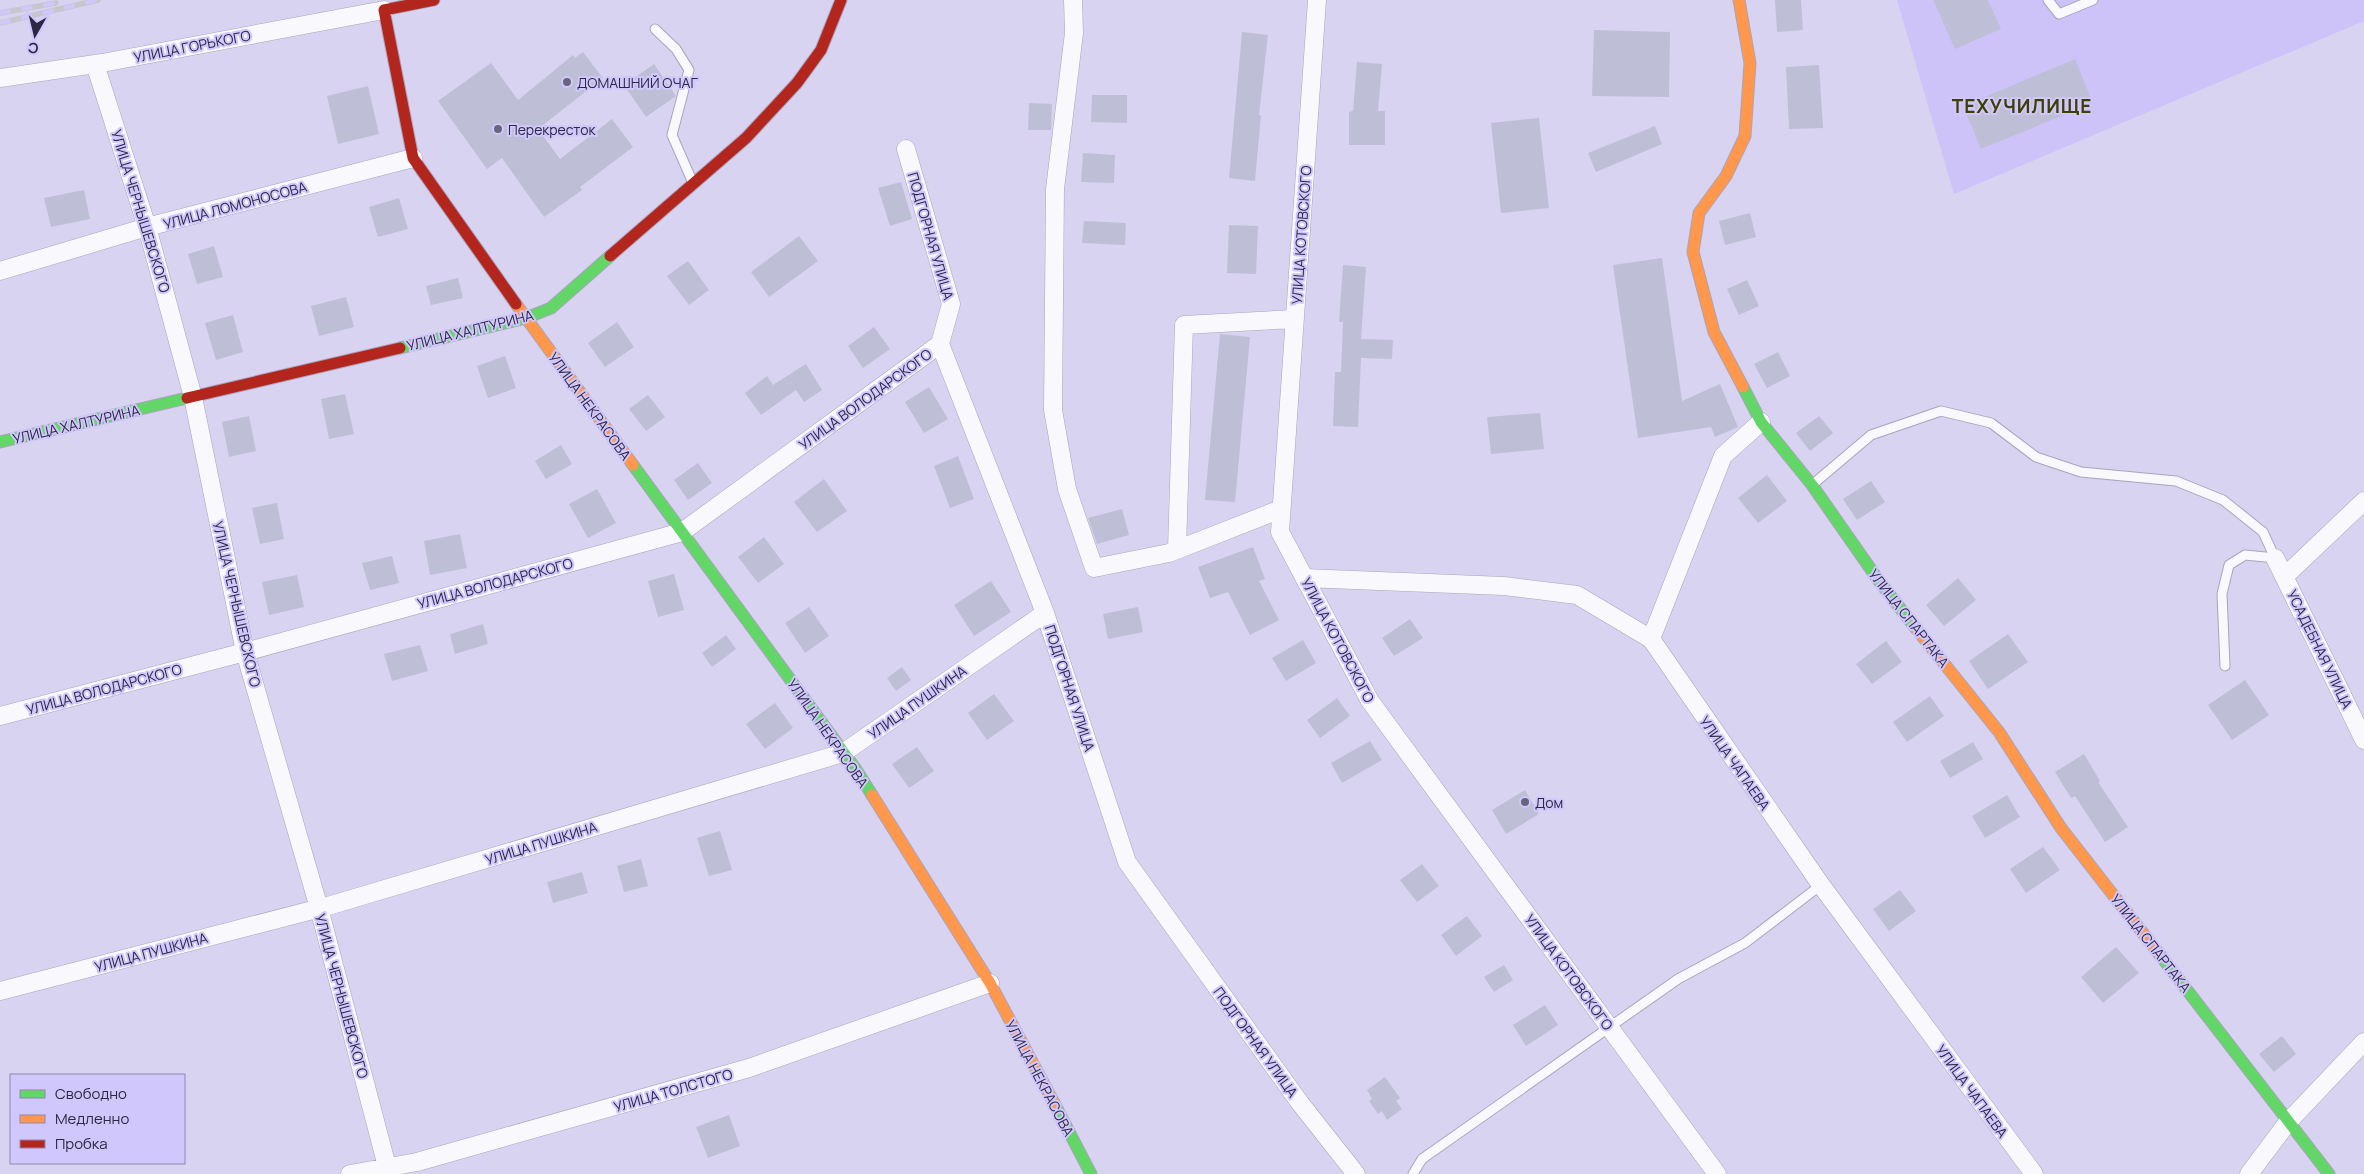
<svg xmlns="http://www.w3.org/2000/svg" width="2364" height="1174" font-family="Manrope,sans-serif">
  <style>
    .built { fill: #cdc3f8 }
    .building { fill: #bebfd7 }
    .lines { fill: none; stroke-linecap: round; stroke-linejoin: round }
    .lane-casing { stroke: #a9a4bd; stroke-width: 11 }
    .street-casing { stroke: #a9a4bd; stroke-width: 19 }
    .fast-casing { stroke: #a9a4bd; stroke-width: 13 }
    .slow-casing { stroke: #a9a4bd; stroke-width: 13 }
    .jam-casing { stroke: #a9a4bd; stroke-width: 13 }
    .lane { stroke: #f9f8fd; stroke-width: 9 }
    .street { stroke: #f9f8fd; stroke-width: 18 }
    .fast { stroke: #63d668; stroke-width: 11 }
    .slow { stroke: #ff974d; stroke-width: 11 }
    .jam { stroke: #b3261e; stroke-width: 11 }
    .rail-casing { stroke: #c7c5cd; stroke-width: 5.5 }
    .rail { stroke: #d0c7fc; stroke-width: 4; stroke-dasharray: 11; stroke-linecap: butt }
    .poi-dot { fill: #69647f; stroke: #d0c7fc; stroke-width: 2 }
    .labels { text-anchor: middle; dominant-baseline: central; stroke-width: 4; stroke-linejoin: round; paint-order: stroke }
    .street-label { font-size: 14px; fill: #2d2842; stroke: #d0c7fc }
    .poi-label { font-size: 14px; fill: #2d2842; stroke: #d0c7fc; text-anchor: start }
    .district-label { font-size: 19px; font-weight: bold; letter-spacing: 1px; fill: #3d4000; stroke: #d0c7fc }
  </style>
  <rect width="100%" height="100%" fill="#d8d3f0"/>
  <path class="built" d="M1897,0H2364V21L1954,194Z"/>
  <path class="building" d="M1775,0H1801L1803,30L1777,32Z
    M1933,0H1988L2001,29L1955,49Z
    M1594,30L1670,32L1669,97L1592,96Z
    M1242,32L1268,35L1259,115H1261L1255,181L1229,178Z
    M583,52L603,78L538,129L560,159L612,119L633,147L580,187L582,190L544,217L502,158L487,169L438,101L491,63L518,100L573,55L575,58Z
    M2075,59L2093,103L1981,149L1963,106Z
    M1357,62L1382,64L1378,111H1385V145H1349V112L1353,111Z
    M654,64L676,96L646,117L624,85Z
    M1819,65L1823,128L1789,129L1786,67Z
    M368,86L379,134L338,144L327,96Z
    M1092,95H1127V123L1091,122Z
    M1029,103L1052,104L1051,130H1028Z
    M1539,118L1549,208L1501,213L1491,123Z
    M1655,126L1662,144L1596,172L1588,153Z
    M1083,153L1115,155L1114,183L1081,182Z
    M901,182L912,219L890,226L878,188Z
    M84,190L90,219L51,227L44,198Z
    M399,198L408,229L378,237L369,207Z
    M1750,213L1756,237L1725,245L1719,221Z
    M1084,221L1126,223L1125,245L1082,243Z
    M1229,225L1258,226L1256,274L1227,273Z
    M799,236L818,261L769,297L751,272Z
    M214,246L223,277L197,284L188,254Z
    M1662,258L1682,401L1720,384L1738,427L1715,437L1711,427L1638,438L1613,265Z
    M688,261L709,290L689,305L667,276Z
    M1343,265L1366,267L1361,339L1393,340L1392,359L1361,358L1358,427L1333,426L1335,372H1341L1343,322H1339Z
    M458,278L463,298L431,305L426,286Z
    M1747,280L1759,306L1739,315L1727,289Z
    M346,297L354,327L319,336L311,306Z
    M233,315L243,352L216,360L205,323Z
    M617,322L634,347L605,367L588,343Z
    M874,327L890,349L863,368L848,346Z
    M1220,334L1250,337L1235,502L1205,500Z
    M1778,352L1790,376L1767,388L1754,364Z
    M505,356L516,388L488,398L477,366Z
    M806,364L822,390L804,402L796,390L761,415L745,393L767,376L773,385Z
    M929,387L948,419L924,433L905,402Z
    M345,394L354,434L329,439L321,399Z
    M648,395L665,417L646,431L629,409Z
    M1540,413L1544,449L1491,454L1487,417Z
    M249,416L256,451L229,457L222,422Z
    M1819,416L1833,433L1810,451L1796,433Z
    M561,445L572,464L546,479L535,461Z
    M958,456L974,499L950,508L934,466Z
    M698,463L712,483L688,500L674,480Z
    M1767,475L1787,501L1758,523L1738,498Z
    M824,479L847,511L817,532L794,502Z
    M1871,481L1885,502L1857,520L1843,499Z
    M597,489L616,523L588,538L569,504Z
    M277,503L284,539L260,544L252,508Z
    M1122,509L1129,535L1097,544L1088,518Z
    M460,534L467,568L430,575L424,541Z
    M764,537L784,564L758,583L738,557Z
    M1253,547L1265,579L1259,581L1279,620L1250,635L1228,592L1210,598L1198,567Z
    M392,556L399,583L370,590L362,563Z
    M674,574L684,610L658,617L648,581Z
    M297,575L304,607L269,615L262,582Z
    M1958,578L1976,600L1944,626L1926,605Z
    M991,581L1011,612L974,636L954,605Z
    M809,607L829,636L805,653L785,623Z
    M1138,607L1143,632L1108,639L1103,614Z
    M1410,619L1423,638L1394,656L1382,638Z
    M483,624L488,644L455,654L450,634Z
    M2008,634L2028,662L1988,689L1969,661Z
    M726,635L736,649L712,667L702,653Z
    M1303,640L1316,663L1286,681L1272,658Z
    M1886,641L1902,662L1872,684L1856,664Z
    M420,645L428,671L392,681L384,654Z
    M902,667L911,680L896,691L887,678Z
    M2245,680L2269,715L2232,740L2208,705Z
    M994,694L1014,721L987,740L968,713Z
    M1930,696L1944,716L1907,742L1893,722Z
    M1337,698L1350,716L1320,738L1307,720Z
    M775,703L793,728L765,749L746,724Z
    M1370,741L1382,760L1342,783L1331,763Z
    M1973,742L1983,759L1950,778L1940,761Z
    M917,747L934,771L909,788L892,764Z
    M2084,754L2100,781L2098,782L2128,827L2105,842L2075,796L2071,798L2055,772Z
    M1525,790L1539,814L1506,834L1492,810Z
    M2007,795L2020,817L1985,838L1972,816Z
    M720,831L732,870L709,876L697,838Z
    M2043,847L2060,870L2026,893L2010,869Z
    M641,859L648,886L624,892L617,866Z
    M1422,864L1439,886L1417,902L1400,880Z
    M582,872L588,893L553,903L547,882Z
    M1900,890L1916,911L1889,931L1873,909Z
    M1467,916L1482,936L1456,956L1441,935Z
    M2116,947L2139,973L2103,1003L2081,977Z
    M1504,965L1513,980L1494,992L1484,977Z
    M1545,1005L1558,1025L1526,1046L1513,1025Z
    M2282,1036L2296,1054L2274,1072L2259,1054Z
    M1385,1077L1400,1098L1396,1101L1402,1109L1387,1120L1382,1111L1378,1114L1369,1101L1372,1099L1367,1090Z
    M729,1115L740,1146L708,1158L696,1127Z"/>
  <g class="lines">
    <g class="lane-casing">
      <path id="lane" d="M2048,0L2059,14L2093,0
        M655,29L676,49L689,70L672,135L693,183
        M1812,485L1871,435L1941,411L1991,423L2036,457L2081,472L2176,481L2223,500L2263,532L2275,558
        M2225,666L2222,594L2229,565L2245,555L2275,558
        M1413,1174L1422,1159L1678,979L1745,943L1821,885"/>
    </g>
    <g class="street-casing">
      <path id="street" d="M1073,0L1074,33L1055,189L1053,410L1067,489L1094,568L1169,553L1281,509
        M1317,0L1280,532L1370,701L1717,1174
        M95,64L147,227L193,397L245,652L319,908L389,1174
        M0,78L102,63L384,10
        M906,149L951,304L940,344L1045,613L1127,862L1300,1103L1356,1174
        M0,271L147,227L413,158
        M1177,549L1184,325L1295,319
        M2275,558L2364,740
        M2284,577L2364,501
        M1304,578L1504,586L1577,595L1651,639L1821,885L2034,1174
        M1651,639L1723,456L1761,422
        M0,716L245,652L682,532L940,344
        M0,991L328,906L843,753L1045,613
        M350,1174L417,1162L749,1068L990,983
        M2249,1174L2288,1122L2364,1042"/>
    </g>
    <g class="fast-casing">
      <path id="fast" d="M400,348L526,318L551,308L610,256
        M1743,387L1761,422L1812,485L1879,581L1914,626
        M0,442L187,398
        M633,465L855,768L872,795
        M2160,955L2329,1174
        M1054,1103L1091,1174"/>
    </g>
    <g class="slow-casing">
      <path id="slow" d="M1739,0L1750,63L1745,136L1726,176L1699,213L1693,252L1714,332L1743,387
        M516,304L633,465
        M1914,626L1999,732L2061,828L2160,955
        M872,795L990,983L1054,1103"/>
    </g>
    <g class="jam-casing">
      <path id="jam" d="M434,0L384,10L413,158L516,304
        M610,256L746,138L797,83L821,50L841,0
        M187,398L400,348"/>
    </g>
    <use href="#lane" class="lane"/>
    <use href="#street" class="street"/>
    <use href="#fast" class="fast"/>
    <use href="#slow" class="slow"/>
    <use href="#jam" class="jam"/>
    <g class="rail-casing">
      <path id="rail" d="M0,13L56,3
        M0,23L98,0"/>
    </g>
    <use href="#rail" class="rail"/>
  </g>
  <g class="poi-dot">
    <circle cx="567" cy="82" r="5"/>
    <circle cx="498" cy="129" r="5"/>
    <circle cx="1525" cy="802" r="5"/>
  </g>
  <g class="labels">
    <g class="street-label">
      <text transform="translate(192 46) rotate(-11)">УЛИЦА ГОРЬКОГО</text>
      <text transform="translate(235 205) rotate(-15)">УЛИЦА ЛОМОНОСОВА</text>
      <text transform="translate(141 211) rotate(73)">УЛИЦА ЧЕРНЫШЕВСКОГО</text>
      <text transform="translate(1301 235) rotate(-86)">УЛИЦА КОТОВСКОГО</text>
      <text transform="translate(931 236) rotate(74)">ПОДГОРНАЯ УЛИЦА</text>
      <text transform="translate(470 330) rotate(-14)">УЛИЦА ХАЛТУРИНА</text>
      <text transform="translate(865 399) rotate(-36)">УЛИЦА ВОЛОДАРСКОГО</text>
      <text transform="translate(590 406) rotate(54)">УЛИЦА НЕКРАСОВА</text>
      <text transform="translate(76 424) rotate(-13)">УЛИЦА ХАЛТУРИНА</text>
      <text transform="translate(495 583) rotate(-15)">УЛИЦА ВОЛОДАРСКОГО</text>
      <text transform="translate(237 604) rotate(77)">УЛИЦА ЧЕРНЫШЕВСКОГО</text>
      <text transform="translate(1909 618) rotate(52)">УЛИЦА СПАРТАКА</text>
      <text transform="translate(1338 640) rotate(62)">УЛИЦА КОТОВСКОГО</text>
      <text transform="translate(2320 649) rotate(64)">УСАДЕБНАЯ УЛИЦА</text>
      <text transform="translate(1070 688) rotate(72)">ПОДГОРНАЯ УЛИЦА</text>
      <text transform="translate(104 689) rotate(-15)">УЛИЦА ВОЛОДАРСКОГО</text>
      <text transform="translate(917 702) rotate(-35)">УЛИЦА ПУШКИНА</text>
      <text transform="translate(828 733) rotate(55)">УЛИЦА НЕКРАСОВА</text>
      <text transform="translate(1735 763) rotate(55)">УЛИЦА ЧАПАЕВА</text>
      <text transform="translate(541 843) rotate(-17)">УЛИЦА ПУШКИНА</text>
      <text transform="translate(2151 943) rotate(52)">УЛИЦА СПАРТАКА</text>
      <text transform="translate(151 952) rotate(-15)">УЛИЦА ПУШКИНА</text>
      <text transform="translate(1569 972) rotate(54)">УЛИЦА КОТОВСКОГО</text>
      <text transform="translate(342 996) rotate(75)">УЛИЦА ЧЕРНЫШЕВСКОГО</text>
      <text transform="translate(1256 1042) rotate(54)">ПОДГОРНАЯ УЛИЦА</text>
      <text transform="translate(1040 1078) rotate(62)">УЛИЦА НЕКРАСОВА</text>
      <text transform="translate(673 1090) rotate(-16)">УЛИЦА ТОЛСТОГО</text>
      <text transform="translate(1972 1091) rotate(54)">УЛИЦА ЧАПАЕВА</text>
    </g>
    <g class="poi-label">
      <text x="577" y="82">ДОМАШНИЙ ОЧАГ</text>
      <text x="508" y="129">Перекресток</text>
      <text x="1535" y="802">Дом</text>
    </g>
    <g class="district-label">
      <text x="2022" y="106">ТЕХУЧИЛИЩЕ</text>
    </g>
  </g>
  <rect x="10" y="1074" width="175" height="90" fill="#d0c7fc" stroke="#8f87b2"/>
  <rect x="20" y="1090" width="25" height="8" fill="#63d668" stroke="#8f87b2"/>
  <text x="55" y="1099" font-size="15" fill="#2d2842">Свободно</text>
  <rect x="20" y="1115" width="25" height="8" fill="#ff974d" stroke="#8f87b2"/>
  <text x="55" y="1124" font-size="15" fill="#2d2842">Медленно</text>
  <rect x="20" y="1140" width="25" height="8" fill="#b3261e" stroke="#8f87b2"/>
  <text x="55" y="1149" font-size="15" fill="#2d2842">Пробка</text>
  <g transform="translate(35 35) rotate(188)" stroke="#d0c7fc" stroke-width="4" paint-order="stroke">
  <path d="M0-4L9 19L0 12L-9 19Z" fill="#2d2842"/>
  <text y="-8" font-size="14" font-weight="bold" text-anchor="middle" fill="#2d2842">С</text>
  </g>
</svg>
